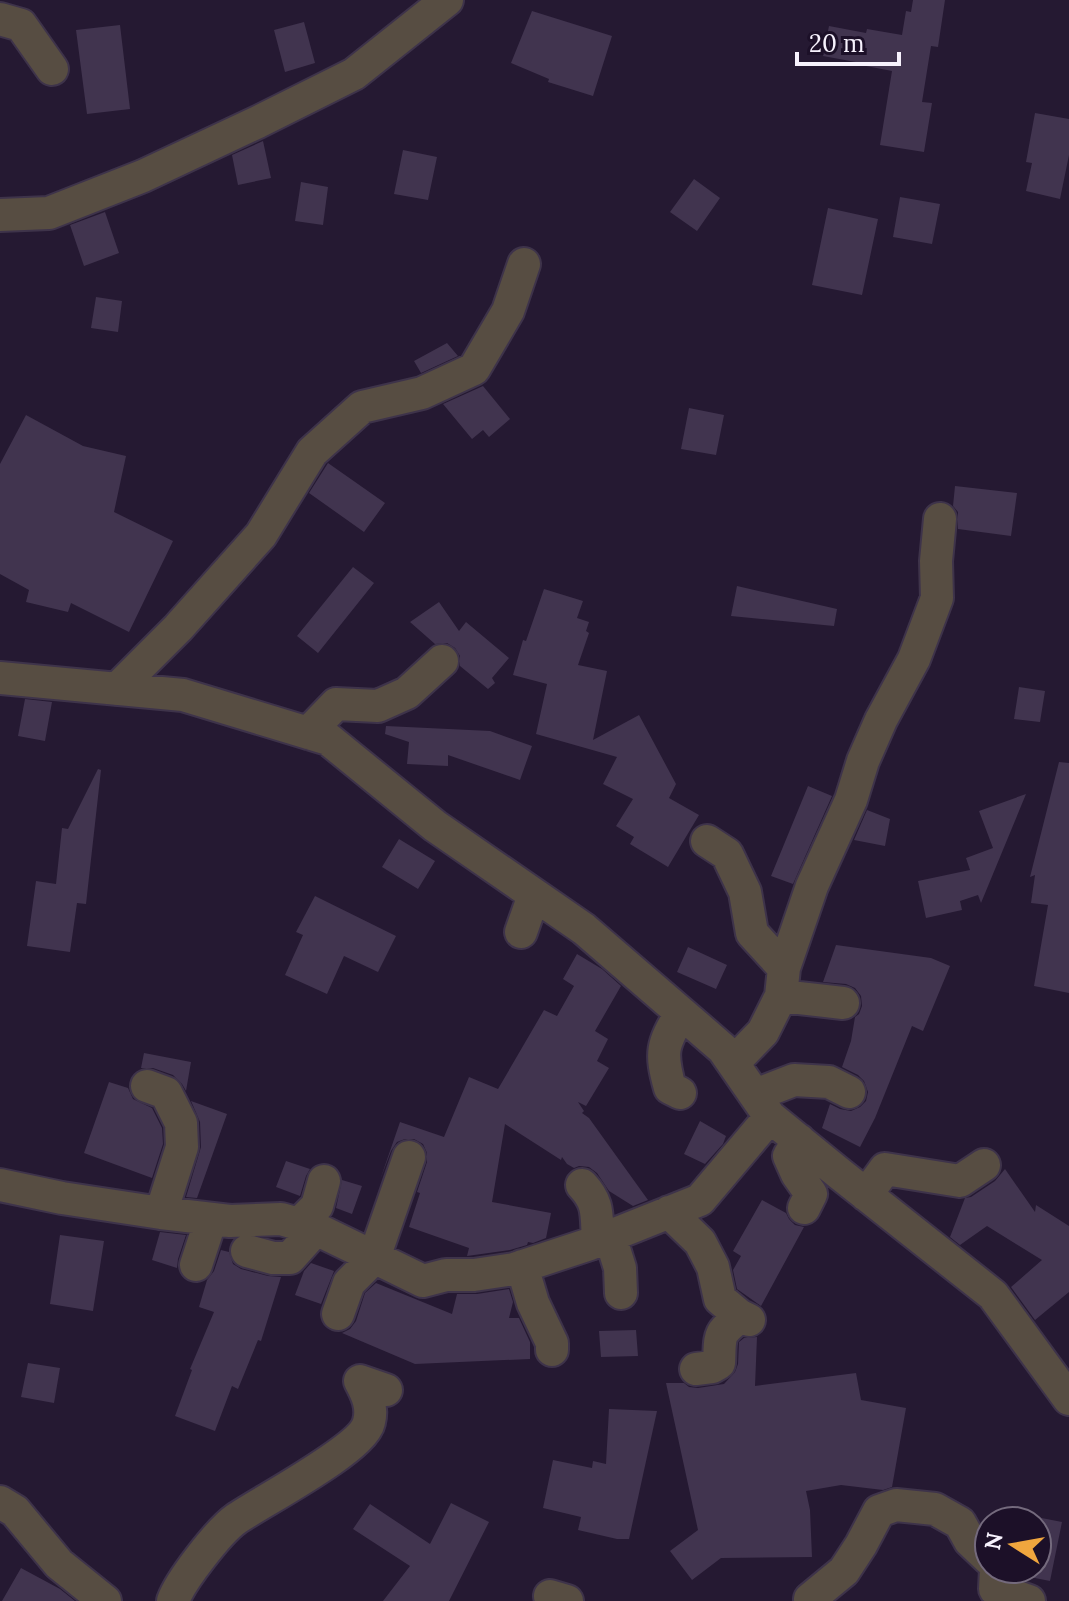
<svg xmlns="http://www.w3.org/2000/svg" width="1069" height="1601" font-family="Lora,serif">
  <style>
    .building { fill: #41344f }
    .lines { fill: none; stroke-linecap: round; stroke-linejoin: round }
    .minor-casing { stroke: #3e334a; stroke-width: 36 }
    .minor { stroke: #574d42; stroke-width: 32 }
  </style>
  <rect width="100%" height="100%" fill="#251932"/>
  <path class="building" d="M913,0H945L938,47L931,46L922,102L932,103L924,152L880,145L892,71L861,65V63L823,56L829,26L866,33L867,29L902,35L906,11L911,12Z
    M532,11L612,36L593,96L548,82L549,79L511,63Z
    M304,22L315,63L285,72L274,30Z
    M120,25L130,109L87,114L76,30Z
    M1035,113L1069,119V155L1060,199L1026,191L1032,163L1026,162Z
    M263,141L271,178L238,185L232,155Z
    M403,150L437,157L428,200L394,194Z
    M694,179L720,198L697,231L670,212Z
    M301,182L328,187L323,225L295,221Z
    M900,197L940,204L932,244L893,237Z
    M828,208L878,219L862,295L812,285Z
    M105,212L119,253L84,266L70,225Z
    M96,297L122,301L118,332L91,328Z
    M447,343L458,356L421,373L414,361Z
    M483,386L510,419L489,437L483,430L472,439L443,404Z
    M689,408L724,415L716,455L681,449Z
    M26,415L83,446L126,456L114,512L173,541L129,632L71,603L68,612L26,602L29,590L0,574V464Z
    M328,463L385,503L364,532L309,493Z
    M955,486L1017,493L1011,536L958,529V512L953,506Z
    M353,567L374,583L318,653L297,636Z
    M737,586L837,609L834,626L731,616Z
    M544,589L583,601L577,618L589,622L586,631L589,633L578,665L607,671L593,740L639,715L676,784L669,798L699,815L668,867L630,844L634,837L616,826L633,799L603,784L617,757L536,734L547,684L513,675L523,640L526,641Z
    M439,602L459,631L466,622L509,658L492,678L495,683L488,689L460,666V656L455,648L447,643L435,644L410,622Z
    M1019,687L1045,691L1040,722L1014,719Z
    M25,699L52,702L45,741L18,736Z
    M386,726L490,731L532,746L520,780L448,755V766L407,764L409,742L385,734Z
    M1059,762L1069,763V993L1034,986L1048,905L1031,903L1035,875L1030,877Z
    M98,769L101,770L86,904L77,903L70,952L27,946L36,881L56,884L62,828L68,829Z
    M808,786L832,796L793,884L771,876Z
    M1026,794L981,903L978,895L960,901L962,910L926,918L918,881L970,870L966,858L993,848L979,811Z
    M867,810L890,819L885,846L854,840Z
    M399,839L435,861L418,889L382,867Z
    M315,896L396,936L378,972L344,956L327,994L285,975L303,935L296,932Z
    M836,945L931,958L950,966L923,1031L912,1026L875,1118L860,1147L822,1128L830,1104L840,1109L851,1111L860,1107L866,1101L868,1092L864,1081L858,1075L842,1067L851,1041L855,1017L859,1014L862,1006L861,996L855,988L846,984L823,982Z
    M688,947L727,965L716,989L677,972Z
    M577,954L602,969L621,986L595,1031L608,1039L597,1061L609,1068L586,1106L578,1102L584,1111L582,1113L589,1118L648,1200L633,1206L609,1191L597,1173L589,1167L579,1166L574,1168L567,1164L562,1157L561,1160L505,1124L492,1202L551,1213L546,1238L533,1243L528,1242L527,1245L510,1250L467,1256L469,1248L409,1227L420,1193L417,1192L427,1162V1153L423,1144L414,1139H405L397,1142L391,1151L380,1180L400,1122L444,1137L469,1077L498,1089L544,1010L557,1016L574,986L563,979Z
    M144,1053L191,1062L186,1091L182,1084L173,1075L153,1068H141Z
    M109,1082L128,1088L133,1099L152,1108L162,1128L163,1144L152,1178L84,1153Z
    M191,1101L227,1114L197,1198L186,1197L201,1147L200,1122Z
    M700,1121L726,1136L723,1144L705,1164L684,1154Z
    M286,1161L310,1169L306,1176L300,1196L276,1187Z
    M1005,1169L1035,1212L1036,1205L1069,1226V1292L1035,1320L1011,1287L1042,1260L987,1226L960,1245L950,1237L965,1198L971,1197L995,1181Z
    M342,1180L362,1186L352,1214L336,1208Z
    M762,1200L786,1213L789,1219L795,1225L804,1227L761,1306L737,1289L733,1270L741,1256L733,1251Z
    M160,1232L186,1235L178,1259L177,1268L152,1260Z
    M60,1235L104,1241L93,1311L50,1304Z
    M221,1250L229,1252L233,1264L241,1269L268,1276L281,1277L261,1341L258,1340L238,1389L232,1386L215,1431L175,1416L192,1370L190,1369L214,1312L199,1307L207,1280L214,1271Z
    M311,1263L334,1271L321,1304L295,1295L304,1271Z
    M376,1283L452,1314L457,1294H477L509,1289L513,1302L509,1318H519L530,1342V1359L415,1364L342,1333L350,1329L356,1321L365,1293Z
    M636,1330L638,1356L601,1357L599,1331Z
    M757,1337L755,1386L856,1373L861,1400L906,1408L892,1487L883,1490L841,1485L806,1491L810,1510L812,1557L721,1558L692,1580L670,1551L698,1530L666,1383H684L689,1387L698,1388L724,1384L735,1372L738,1364L739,1342L744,1338Z
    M28,1363L60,1368L54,1403L21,1397Z
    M609,1409L657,1411L629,1539H617L578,1530L581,1517L543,1508L553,1460L592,1468L593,1461L606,1464Z
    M451,1503L489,1522L449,1601H383L410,1566L353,1529L370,1504L430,1544Z
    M1021,1514L1062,1522L1050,1581L1015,1574V1569H1037V1521H1019Z
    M21,1568L60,1589L75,1601H2Z"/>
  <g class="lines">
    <g class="minor-casing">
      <path id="minor" d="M0,19L21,25L52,69
        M0,215L49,213L143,176L258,122L354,74L447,0
        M0,678L183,695L328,739L435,826L584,929L723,1049L770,1117L840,1174L993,1295L1069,1399
        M117,689L178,628L261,535L312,452L362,407L422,393L474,369L508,311L524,264
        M308,733L336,704L378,706L407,693L442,661
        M707,841L727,854L745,892L752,933L784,968
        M521,932L534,895
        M781,996L784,968L812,886L851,800L863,761L881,720L914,659L937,598L936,561L940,519
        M733,1063L763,1032L781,996L843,1003
        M147,1086L166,1093L181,1123L182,1147L161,1213
        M680,1093L670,1088C660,1052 662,1045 681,1013
        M755,1095L794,1080L829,1082L849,1092
        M799,1140L789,1156L797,1174L811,1194L804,1208
        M0,1185L62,1198L161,1213L230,1221L281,1219L316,1229L423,1281L446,1275H474L514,1269L590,1244L700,1200L770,1117
        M582,1185C600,1204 596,1216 598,1241
        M866,1195L885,1169L960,1181L984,1165
        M669,1212L700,1242L713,1267L720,1299L739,1315L749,1320
        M299,1224L317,1206L324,1181
        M610,1236L620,1268L621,1293
        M247,1251L273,1258H290L316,1229
        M196,1265L211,1219
        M522,1266L533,1303L552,1343V1350
        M338,1314L349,1283L374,1258L409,1157
        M696,1369L712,1367L719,1363C720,1353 718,1337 725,1330C730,1324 735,1322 739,1315
        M0,1502L15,1511L59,1564L105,1601
        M996,1569L995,1589L1029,1601
        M550,1596L567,1601
        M810,1599L844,1571L861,1545L879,1511L896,1505L935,1509L960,1523L970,1541L989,1559
        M173,1601C180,1581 219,1531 236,1519C262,1501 363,1449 369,1422C373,1407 367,1394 360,1381L386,1390"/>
    </g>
    <use href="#minor" class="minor"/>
  </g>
  <g transform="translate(1013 1545) rotate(281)"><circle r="38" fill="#1c1028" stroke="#746a7d" stroke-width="2"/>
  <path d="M0-6L14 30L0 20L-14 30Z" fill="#f0a63e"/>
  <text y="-12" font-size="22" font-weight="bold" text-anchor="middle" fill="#f7f2fd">N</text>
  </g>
  <path d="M797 52v12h102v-12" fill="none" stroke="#f7f2fd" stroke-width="4"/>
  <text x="809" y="52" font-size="24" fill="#f7f2fd" stroke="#1c1028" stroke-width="6" paint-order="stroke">20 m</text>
</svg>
